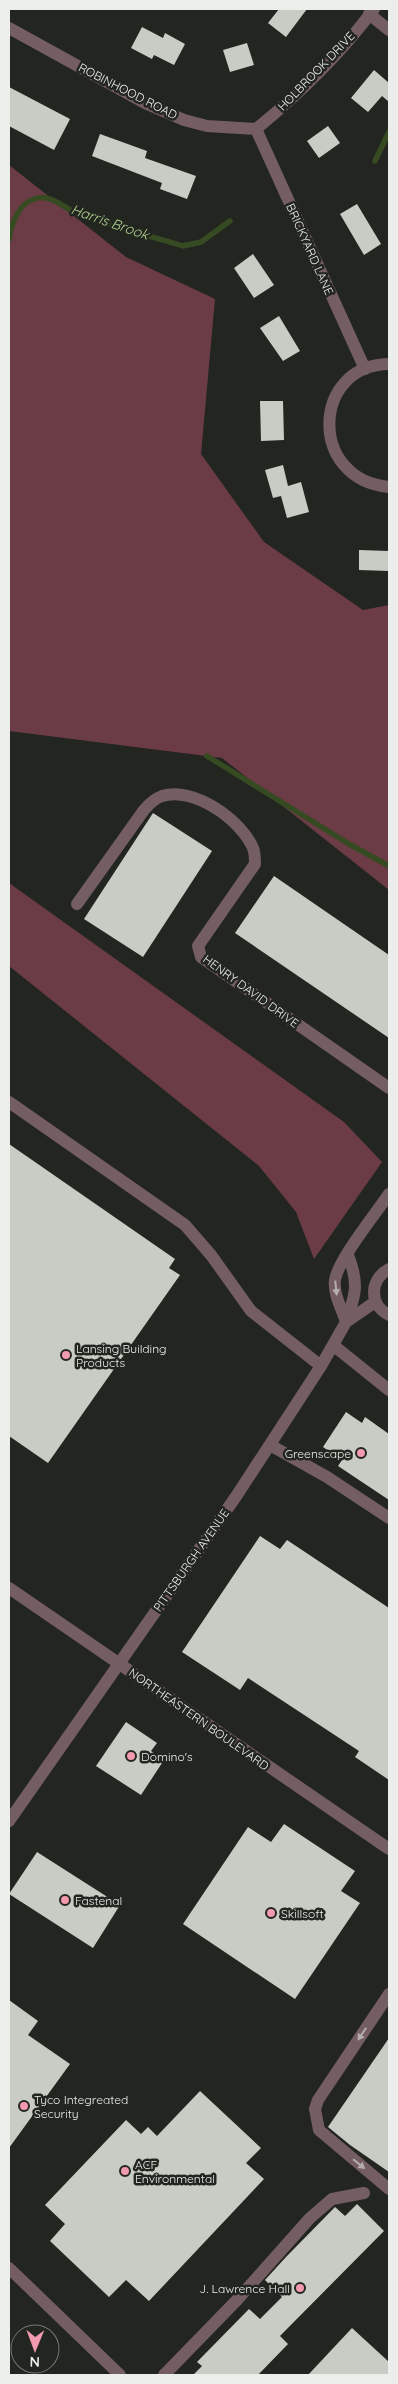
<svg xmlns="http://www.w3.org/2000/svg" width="398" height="2384" font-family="Quicksand,sans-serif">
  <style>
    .forest { fill: #6b3b46 }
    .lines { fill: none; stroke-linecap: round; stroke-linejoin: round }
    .stream { stroke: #364b22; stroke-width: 5.5 }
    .building { fill: #c8ccc4 }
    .minor { stroke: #755e63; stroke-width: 12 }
    .oneway { fill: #b6adad }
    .poi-dot { fill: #f29aae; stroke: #232620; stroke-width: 2 }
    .labels { text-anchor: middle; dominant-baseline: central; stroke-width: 5; stroke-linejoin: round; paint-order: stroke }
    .street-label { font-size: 12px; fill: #ebeeea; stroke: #232620 }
    .poi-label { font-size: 12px; fill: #ebeeea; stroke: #232620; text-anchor: start }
    .water-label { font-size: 14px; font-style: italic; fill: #add18d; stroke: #232620 }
  </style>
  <rect width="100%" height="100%" fill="#232620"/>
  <path class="forest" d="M9,165L126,257L215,299L201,454L264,542L363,610L389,605V890L222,758L9,731Z
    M9,883L344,1122L382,1162L314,1259L296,1212L259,1166L9,966Z"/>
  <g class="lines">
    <path class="stream" d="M375,161L389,132
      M9,240C11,225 18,204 34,199C50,193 62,207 76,213C110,227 148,235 183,246L201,242L230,221
      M207,756L349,844L389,866"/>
  </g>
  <path class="building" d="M279,9H307L286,37L268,23Z
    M142,27L163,38L165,33L185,44L174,65L154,55L152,59L131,48Z
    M247,43L254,65L230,72L223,50Z
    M374,70L389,83V102L382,96L368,112L351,98Z
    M9,87L70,119L54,150L9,126Z
    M328,126L340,143L319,158L307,141Z
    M100,134L147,151L145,158L196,176L187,199L160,189L162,183L92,156Z
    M357,204L381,244L364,255L340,214Z
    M253,254L274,285L254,298L234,268Z
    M279,316L300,351L283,361L260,328Z
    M260,401H283L284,440L261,441Z
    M283,465L288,486L301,482L309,512L287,518L281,496L273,498L265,470Z
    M359,550L389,551V571L359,570Z
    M153,813L212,851L143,957L84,919Z
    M274,876L389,955V1038L235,933Z
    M9,1144L175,1259L169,1268L180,1275L48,1463L9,1436Z
    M346,1412L362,1423L365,1417L389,1434V1500L338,1466L342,1460L323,1447Z
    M260,1536L280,1549L287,1540L389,1608V1780L355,1757L359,1751L248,1678L240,1690L182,1652Z
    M126,1722L157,1743L151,1751L164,1760L141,1795L96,1766Z
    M284,1824L355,1871L341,1891L360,1903L295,1999L183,1924L248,1827L271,1842Z
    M37,1852L120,1905L93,1948L9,1894Z
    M9,2000L38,2021L28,2035L70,2064L9,2148Z
    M389,2038V2172L350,2145L328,2127Z
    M200,2091L261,2148L246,2163L264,2179L149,2301L126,2280L109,2297L50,2241L65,2224L45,2205L126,2120L141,2134L148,2127L157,2136Z
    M357,2204L384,2231L280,2336L288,2344L258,2375H193L202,2366L197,2362L249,2309L260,2319L282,2297L265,2280L286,2257L335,2207L345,2216Z
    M352,2328L389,2362V2375H308Z"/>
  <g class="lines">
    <path class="minor" d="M369,14L389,30
      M9,28L145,103L184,120L207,126L256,129
      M256,129L365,369
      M256,129C298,95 341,53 374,9
      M389,364C311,365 308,480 389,487
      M77,904L144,810C149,804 154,799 162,796C194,786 241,820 253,848C255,853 255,859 255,864L198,946L201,957L389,1088
      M9,1102L185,1225L211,1255L251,1311L321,1366
      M389,1269C369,1280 369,1305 389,1315
      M346,1322C342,1309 333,1294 335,1280C338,1260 376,1213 389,1194
      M346,1322C356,1294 359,1283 348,1255
      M333,1345L389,1390
      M270,1445L327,1477L389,1518
      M9,1588L389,1849
      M9,1821L237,1495L321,1366L346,1322L375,1302
      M389,1994L318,2100L315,2109L319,2130L389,2189
      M9,2268L120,2375
      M164,2375L237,2300L310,2218L332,2199L364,2193"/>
  </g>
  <defs><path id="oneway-solid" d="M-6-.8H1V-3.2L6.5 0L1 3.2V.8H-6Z" transform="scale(1.25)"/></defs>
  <g class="oneway">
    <use href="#oneway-solid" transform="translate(336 1288) rotate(84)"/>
    <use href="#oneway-solid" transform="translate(362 2034) rotate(124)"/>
    <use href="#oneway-solid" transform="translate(359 2164) rotate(39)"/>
  </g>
  <g class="poi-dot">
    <circle cx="66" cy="1355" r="5"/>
    <circle cx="361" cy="1453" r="5"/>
    <circle cx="131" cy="1756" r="5"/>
    <circle cx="65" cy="1900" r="5"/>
    <circle cx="271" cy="1913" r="5"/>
    <circle cx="24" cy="2106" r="5"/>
    <circle cx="125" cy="2171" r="5"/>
    <circle cx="300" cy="2288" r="5"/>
  </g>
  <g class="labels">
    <g class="street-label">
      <text transform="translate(316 71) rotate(-46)">HOLBROOK DRIVE</text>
      <text transform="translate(128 91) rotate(27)">ROBINHOOD ROAD</text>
      <text transform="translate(310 249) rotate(66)">BRICKYARD LANE</text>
      <text transform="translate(251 991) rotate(36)">HENRY DAVID DRIVE</text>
      <text transform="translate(191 1560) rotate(-55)">PITTSBURGH AVENUE</text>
      <text transform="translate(199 1719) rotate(35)">NORTHEASTERN BOULEVARD</text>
    </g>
    <g class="poi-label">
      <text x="76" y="1348">Lansing Building<tspan x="76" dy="14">Products</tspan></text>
      <text x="351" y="1453" text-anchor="end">Greenscape</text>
      <text x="141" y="1756">Domino's</text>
      <text x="75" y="1900">Fastenal</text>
      <text x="281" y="1913">Skillsoft</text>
      <text x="34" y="2099">Tyco Integreated<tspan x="34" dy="14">Security</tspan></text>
      <text x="135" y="2164">ACF<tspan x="135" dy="14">Environmental</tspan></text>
      <text x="290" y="2288" text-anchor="end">J. Lawrence Hall</text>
    </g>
    <g class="water-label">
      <text transform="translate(110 222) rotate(19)">Harris Brook</text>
    </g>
  </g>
  <rect width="398" height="2384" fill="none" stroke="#ebeeea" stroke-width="20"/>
  <g transform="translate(35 2349) rotate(181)"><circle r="24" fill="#232620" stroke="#737671"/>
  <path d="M0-4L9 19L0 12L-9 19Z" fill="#f29aae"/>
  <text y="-8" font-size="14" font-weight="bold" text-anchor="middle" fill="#ebeeea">N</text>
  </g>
</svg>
